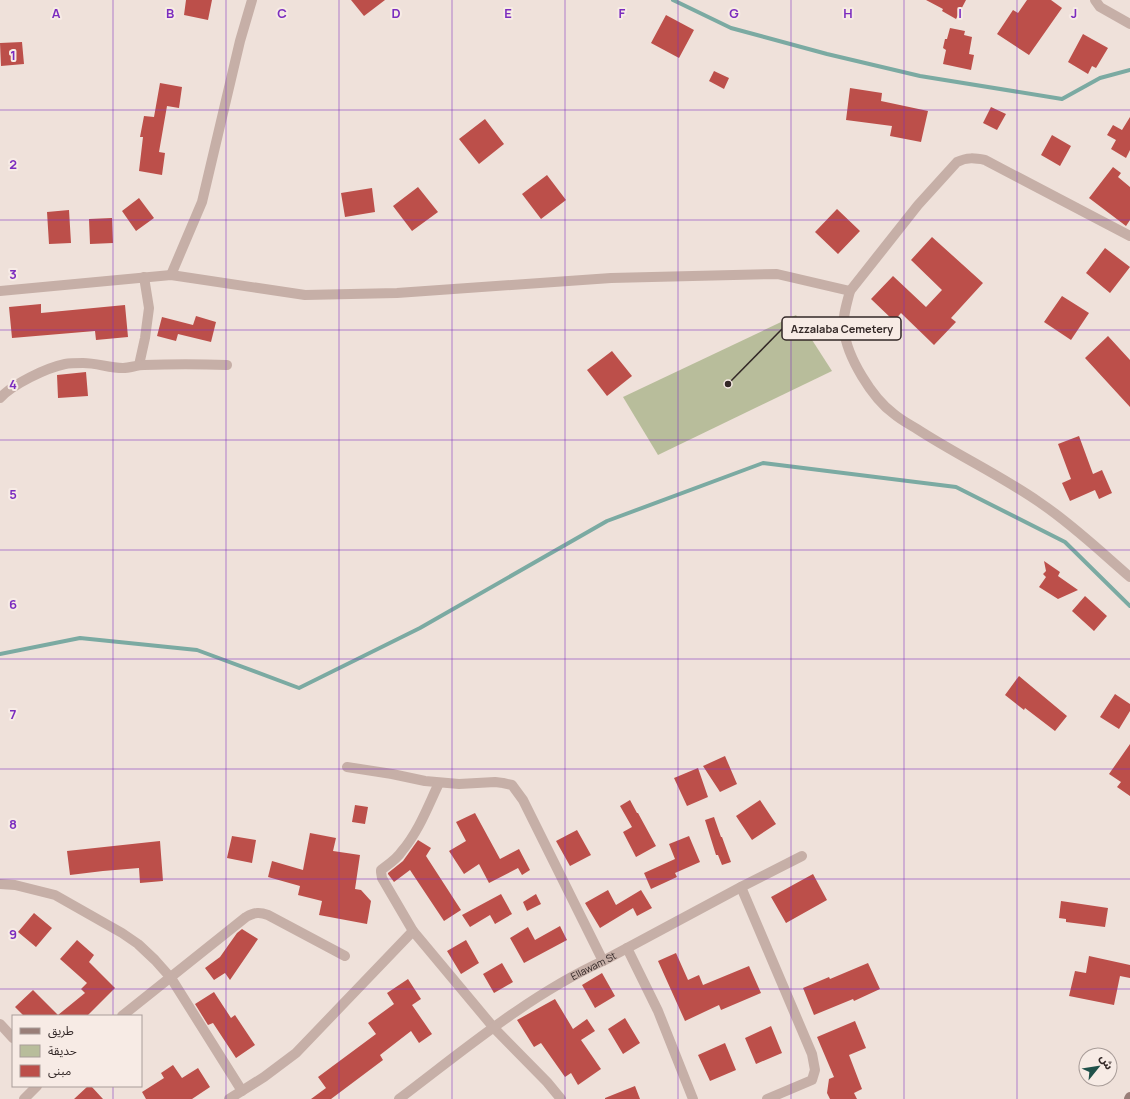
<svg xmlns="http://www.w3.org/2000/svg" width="1130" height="1099" font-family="Manrope,'Noto Sans Arabic',sans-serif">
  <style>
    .green { fill: #b8bd9b }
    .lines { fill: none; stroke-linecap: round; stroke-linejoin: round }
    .stream { stroke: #7baaa2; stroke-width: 4 }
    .building { fill: #bc4f4a }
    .minor { stroke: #c6afa7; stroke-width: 10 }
    .secondary { stroke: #997e78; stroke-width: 10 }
    .grid { fill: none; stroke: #7b2cbf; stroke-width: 1; stroke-opacity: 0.55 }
    .labels { text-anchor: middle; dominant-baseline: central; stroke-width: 4; stroke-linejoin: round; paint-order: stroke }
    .street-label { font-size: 10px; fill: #332827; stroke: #f7ebe5 }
    .grid-label { font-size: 13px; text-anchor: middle; font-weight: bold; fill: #7b2cbf; stroke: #f7ebe5; stroke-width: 4; stroke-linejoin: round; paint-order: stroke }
    .leader { fill: none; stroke: #332827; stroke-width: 1.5 }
    .callout-dot { fill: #332827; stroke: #f7ebe5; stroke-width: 1.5 }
    .callout { fill: #f7ebe5; stroke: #332827; stroke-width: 1.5 }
    .callout-label { font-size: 11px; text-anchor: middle; font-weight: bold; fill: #332827 }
  </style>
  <rect width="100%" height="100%" fill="#efe1da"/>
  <path class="green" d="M796,315L832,371L658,455L623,397Z"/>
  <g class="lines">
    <path class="stream" d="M673,0L731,28L827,54L920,76L1062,99L1100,78L1130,70
      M0,654L80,638L197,650L299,688L420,628L607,521L763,463L956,487L1065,542L1130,606"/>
  </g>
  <path class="building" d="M186,0H212L208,20L184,15Z
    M351,0H385L364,16Z
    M926,0H966L956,19L942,11L943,9Z
    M1027,0H1051L1062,8L1029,55L997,34L1013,10L1018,13Z
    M666,15L694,30L679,58L651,43Z
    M950,28L965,31L964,35L972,37L969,54L974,55L971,70L943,64L946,50L943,48L945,39H947Z
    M1083,34L1108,48L1096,68L1092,66L1088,74L1068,62Z
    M22,42L24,64L1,66L0,43Z
    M714,71L729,78L724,89L709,81Z
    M160,83L182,87L179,108L167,106L159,152L165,153L162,175L139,171L143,137H140L144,116L154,117Z
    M850,88L882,93L881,101L928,111L921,142L890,136L892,126L846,120Z
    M991,107L1006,114L997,130L983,123Z
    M1130,117V150L1126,158L1111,149L1116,140L1107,135L1113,125L1122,130Z
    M485,119L504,144L479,164L459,139Z
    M1052,135L1071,146L1060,166L1041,155Z
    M1113,167L1121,173L1118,177L1130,187V220L1126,226L1089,198Z
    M547,175L566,200L541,219L522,194Z
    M418,187L438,212L412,231L393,206Z
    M372,188L375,212L345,217L341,193Z
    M139,198L154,218L136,231L122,211Z
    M837,209L860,231L838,254L815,232Z
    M69,210L71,243L49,244L47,212Z
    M112,218L113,243L90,244L89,219Z
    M932,237L983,283L951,318L956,322L934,345L901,313L894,321L871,299L893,276L926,307L942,290L911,260Z
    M1105,248L1130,267L1110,293L1086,273Z
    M1062,296L1089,313L1071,340L1044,322Z
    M41,304V313L125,305L128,337L96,340L95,331L12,338L9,307Z
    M196,316L216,322L211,342L178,334L176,341L157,336L162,317L193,325Z
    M1108,336L1130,360V407L1085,358Z
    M612,351L632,376L607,396L587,370Z
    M86,372L88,396L58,398L57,375Z
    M1079,436L1093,474L1102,470L1112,493L1099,499L1095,490L1070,501L1062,483L1071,479L1058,444Z
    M1044,561L1060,572L1058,576L1078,590L1058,599L1039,587L1046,577L1043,574L1046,571Z
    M1085,596L1107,616L1094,631L1072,611Z
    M1019,676L1067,716L1055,731L1025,708L1024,710L1005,695Z
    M1115,694L1130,704V711L1119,729L1100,717Z
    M1130,744V796L1117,787L1121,782L1109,774Z
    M725,756L737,784L720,792L703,766Z
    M698,768L708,797L687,806L674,778Z
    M630,800L637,813H638L656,846L636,857L623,832L632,827L620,806Z
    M760,800L776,824L752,840L736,816Z
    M355,805L368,807L365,824L352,822Z
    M475,813L500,859L519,849L530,870L522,875L518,868L489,883L479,864L464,874L449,851L466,841L456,822Z
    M714,817L721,837H722L731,862L722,865L718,855H716L705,820Z
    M577,830L591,855L570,866L556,841Z
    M310,833L336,838L333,851L360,855L355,889L361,890L371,901L367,924L319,915L322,901L298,895L300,886L268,877L272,861L303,870Z
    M232,836L256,840L252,863L227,858Z
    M689,836L700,862L675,873L677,877L651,889L644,873L675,859L669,844Z
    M418,840L431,848L426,856L461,910L444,921L410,870L394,882L388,874V873L403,861Z
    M160,841L163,881L140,883L139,868L103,871L70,875L67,851Z
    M813,874L827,900L786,923L771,897Z
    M608,890L616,905L641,890L652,908L637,916L633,908L600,928L585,903Z
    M501,894L512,914L495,924L490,915L470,927L462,915Z
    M536,894L541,904L527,911L523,902Z
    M1061,901L1108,908L1105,927L1066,922V919L1059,918Z
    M34,913L52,928L36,947L18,932Z
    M560,926L567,940L524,963L510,938L528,927L535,940Z
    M242,929L258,939L230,980L225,973L214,980L205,968L220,957L237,933Z
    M77,940L94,955L89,962L115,988L87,1016H24L15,1007L33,990L58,1015L85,993L81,989L87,983L60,959Z
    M466,940L479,963L461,974L447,951Z
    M676,953L688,980L699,975L703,985L749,966L761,993L721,1010L719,1005L685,1021L658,961Z
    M1089,956L1130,965V978L1120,976L1114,1005L1069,996L1075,971L1086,973Z
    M502,963L513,982L494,993L483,974Z
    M868,963L880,989L854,1001L853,999L814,1015L803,988L829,977L830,979Z
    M602,973L615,996L595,1008L582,985Z
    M408,979L421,999L412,1005L432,1034L419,1043L411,1031L380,1055L383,1060L331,1099H311L326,1088L318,1077L376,1034L368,1023L394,1004L387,993Z
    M214,992L231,1018L235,1015L255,1045L236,1058L213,1023L208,1025L195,1004Z
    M555,999L573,1029L587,1019L595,1031L581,1040L601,1069L578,1085L571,1073L565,1077L541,1043L534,1047L517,1020Z
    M625,1018L640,1043L623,1054L608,1029Z
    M855,1021L866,1048L849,1055L862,1089L854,1093L857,1099H830L827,1093L829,1079L834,1077L817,1037Z
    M771,1026L782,1053L756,1064L745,1038Z
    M725,1043L736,1070L710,1081L698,1055Z
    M173,1065L182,1078L198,1068L210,1087L192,1099H146L142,1092L164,1078L161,1073Z
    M88,1086H91L103,1099H74Z
    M635,1086L640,1099H605V1098Z"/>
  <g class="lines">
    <g class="minor">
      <path d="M1095,0L1100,7L1130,24"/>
      <path d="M1130,236L985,160C975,158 967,157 957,162L918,205L850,291C847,303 842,317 844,330C847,357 872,398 894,414C901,420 909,424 917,429C957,455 1000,475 1039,502C1072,524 1101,552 1130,577"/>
      <path d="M171,275L202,202L240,41L252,0"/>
      <path d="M0,291L171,275L305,295L397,293L611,278L777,274L850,291"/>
      <path d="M139,365L145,338L149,308L144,277"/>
      <path d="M0,398C13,384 46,368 65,364C70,363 77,363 83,363C97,363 109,368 123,368C130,368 137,365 144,365C172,364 199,364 227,365"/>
      <path d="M347,767L392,774L425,781L459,784L495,782L503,783L512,785L523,800L603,961"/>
      <path d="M439,783C428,806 419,831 402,851C397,859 389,864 381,870V872L382,878L413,931L494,1028L547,1082L561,1099"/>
      <path d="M0,884L15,885L55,895L122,933L138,944L155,960L171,978L242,1091"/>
      <path d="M741,887L812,1054L815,1070L812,1080L767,1099"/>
      <path d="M627,948L658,1011L693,1099"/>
      <path d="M122,1016L246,917C255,912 260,912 268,915L345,956"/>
      <path d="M0,1024L13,1038"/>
      <path d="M24,1099L37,1086"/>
      <path d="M229,1099L264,1077L296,1053L413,931"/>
      <path id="s1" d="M399,1099C464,1050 529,995 603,961L741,887L802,856"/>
    </g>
    <path class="secondary" d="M1129,1099L1130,1097"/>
  </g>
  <path class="grid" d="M113,0V1016M226,0V1099M339,0V1099M452,0V1099M565,0V1099M678,0V1099M791,0V1099M904,0V1099M1017,0V1099M0,110H1130M0,220H1130M0,330H1130M0,440H1130M0,550H1130M0,659H1130M0,769H1130M0,879H1130M0,989H1130M113,1086V1099"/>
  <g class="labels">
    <g class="street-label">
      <text stroke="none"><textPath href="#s1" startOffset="236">Ellawam St</textPath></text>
    </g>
  </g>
  <g class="grid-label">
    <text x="56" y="18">A</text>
    <text x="170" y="18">B</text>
    <text x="282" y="18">C</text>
    <text x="396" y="18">D</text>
    <text x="508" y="18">E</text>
    <text x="622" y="18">F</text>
    <text x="734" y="18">G</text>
    <text x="848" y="18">H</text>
    <text x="960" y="18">I</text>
    <text x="1074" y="18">J</text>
    <text x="13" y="60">1</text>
    <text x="13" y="169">2</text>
    <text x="13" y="279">3</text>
    <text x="13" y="389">4</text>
    <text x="13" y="499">5</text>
    <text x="13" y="609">6</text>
    <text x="13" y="719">7</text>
    <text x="13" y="829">8</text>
    <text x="13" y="939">9</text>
  </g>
  <path class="leader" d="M728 384L782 329"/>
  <circle class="callout-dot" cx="728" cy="384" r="4"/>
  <rect class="callout" x="782" y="317" width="119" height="23" rx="4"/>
  <g class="callout-label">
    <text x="842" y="333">Azzalaba Cemetery</text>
  </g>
  <rect x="12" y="1015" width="130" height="72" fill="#f7ebe5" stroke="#a99d99"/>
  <rect x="20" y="1028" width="20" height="6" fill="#997e78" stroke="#a99d99"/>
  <text x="48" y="1035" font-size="12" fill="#332827">طريق</text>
  <rect x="20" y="1045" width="20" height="12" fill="#b8bd9b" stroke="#a99d99"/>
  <text x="48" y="1055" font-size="12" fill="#332827">حديقة</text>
  <rect x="20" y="1065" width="20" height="12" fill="#bc4f4a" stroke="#a99d99"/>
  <text x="48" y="1075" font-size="12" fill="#332827">مبنى</text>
  <g transform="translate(1098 1067) rotate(60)"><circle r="19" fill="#f7ebe5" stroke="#a99d99"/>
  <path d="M0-3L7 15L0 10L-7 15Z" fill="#20514a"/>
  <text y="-6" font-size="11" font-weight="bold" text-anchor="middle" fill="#332827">ش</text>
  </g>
</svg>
